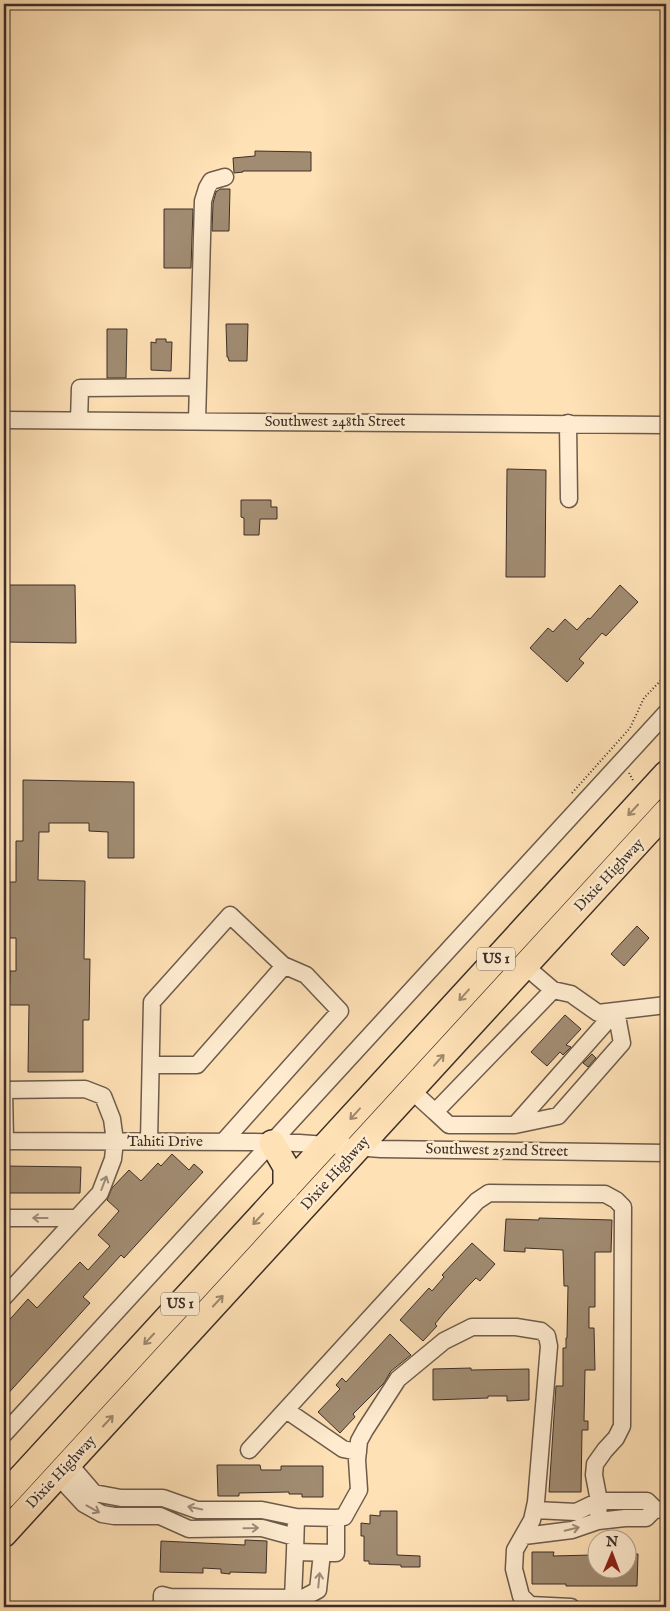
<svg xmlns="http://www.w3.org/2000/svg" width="670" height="1611" font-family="'IM FELL English',serif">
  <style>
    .building { fill: #a18c72; stroke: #3c2f28 }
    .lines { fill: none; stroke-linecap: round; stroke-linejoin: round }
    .minor-casing { stroke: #6d5c4c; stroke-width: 19 }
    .highway-casing { stroke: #3c2f28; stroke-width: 28 }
    .path { stroke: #3c2f28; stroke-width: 2; stroke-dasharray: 1 2.5; stroke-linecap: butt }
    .minor { stroke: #ffecd0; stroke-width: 16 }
    .highway { stroke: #ffe1b6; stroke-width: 25 }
    .oneway { stroke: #9e886f }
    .oneway2 { stroke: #9e8e7c }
    .labels { text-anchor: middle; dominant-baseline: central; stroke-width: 5; stroke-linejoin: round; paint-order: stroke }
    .shield { fill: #ffecd0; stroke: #76685a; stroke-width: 1 }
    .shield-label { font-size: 14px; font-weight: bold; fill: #3c2f28 }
    .street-label { font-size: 15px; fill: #3c2f28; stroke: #ffecd0 }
  </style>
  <rect width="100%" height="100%" fill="#ffe1b6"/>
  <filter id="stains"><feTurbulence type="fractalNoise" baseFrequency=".004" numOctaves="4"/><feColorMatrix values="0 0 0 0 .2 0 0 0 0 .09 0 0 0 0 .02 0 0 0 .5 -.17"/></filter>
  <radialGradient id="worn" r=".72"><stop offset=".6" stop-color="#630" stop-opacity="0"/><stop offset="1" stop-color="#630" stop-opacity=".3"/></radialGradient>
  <path class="building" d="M255,151L311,152V171H243V172L234,173L233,158L255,156Z
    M220,189H230L229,231H212L213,203L216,192Z
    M164,209H193L191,268H164Z
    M226,324H248L247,361H229L228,357H227Z
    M107,329H127L126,378H107Z
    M156,339H166V342H172L171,371L151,370V342L156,343Z
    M507,469L546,470L545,577H506Z
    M241,500H271V507H277V519H260L259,535H244V518L241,517Z
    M4,585H75L76,643L4,642Z
    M620,585L638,602L606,636L602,633L579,659L584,663L567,682L530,648L548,628L553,632L565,619L577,630L588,618L590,619Z
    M23,780L134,782V858H108V832L89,831V823H49V832H39L38,880L85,881L84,959H90L89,1020H83V1072H28L29,1005H9L10,971H16V938H7L8,882H16V841H23Z
    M637,926L649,938L624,966L611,954Z
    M565,1015L581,1029L566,1045L571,1047L563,1055L560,1052L547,1066L531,1052Z
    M592,1054L596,1058L588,1067L583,1063Z
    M172,1154L189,1170L194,1164L203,1172L124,1258L121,1255L83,1297L90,1303L4,1398V1326L28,1299L37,1308L80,1262L88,1270L110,1246L98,1235L119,1211L107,1200L112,1188L129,1170L141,1181L158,1163L161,1166Z
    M4,1166L81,1167L80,1193H4Z
    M539,1218L612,1220L611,1252H595V1307H589V1328H594L595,1370H585L584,1421H588V1430H582L581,1492H549L556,1386H563V1348H566V1338H567L568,1286H564L563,1250L525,1248V1252L504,1251L506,1219L539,1220Z
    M472,1243L495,1264L480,1281L476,1278L468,1286L443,1314L435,1324L437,1326L423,1341L400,1320L429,1288L432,1291L444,1277L442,1275Z
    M390,1334L411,1355L391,1371L384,1383L353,1414L355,1417L340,1433L318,1412L340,1389L336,1385L342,1378L346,1382Z
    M471,1368V1370L529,1369V1400L507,1401V1396H488V1398L433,1400V1369Z
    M217,1465H260L261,1470H281V1466H323V1497H302V1494H289V1492L239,1493V1496H218Z
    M380,1511H397V1555L420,1556V1567H401V1565L369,1564V1561H364V1536H361V1523L370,1524V1515L380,1516Z
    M245,1540L267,1541L266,1573L230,1572V1574L221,1573V1569L203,1568V1573L160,1572L161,1541L245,1545Z
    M532,1552H554L553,1556L592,1555V1560H598V1568H628V1554H638L637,1586H566V1584H532Z"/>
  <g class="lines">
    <g class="minor-casing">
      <path id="minor" d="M4,420L666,425
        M79,421L80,388L198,387
        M197,421L203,201L207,188L211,181L225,177
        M568,423L569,499
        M553,990L571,994L598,1013L666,1005
        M4,1090L5,1141
        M411,1090L435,1112L553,990L525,966
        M435,1112L449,1125H515L616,1011
        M515,1125L558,1116L622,1043L616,1011
        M4,1141L252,1142L299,1143L381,1149L666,1153
        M149,1141L152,1002L230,915L284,966L197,1065H151
        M223,1142L340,1011L306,975L283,965
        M4,1218H77
        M4,1297L100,1193L113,1159L115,1141L112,1119L103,1096L85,1089L4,1090
        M286,1410L343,1449L358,1452
        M4,1434L666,713
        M249,1450L477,1201L489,1193L605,1194L616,1200L623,1207L622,1426L616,1438L605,1450L595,1464L594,1475L599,1501L598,1521
        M69,1464L94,1493L121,1498H163L197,1510H262L296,1517L336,1518V1553L295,1552L296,1517
        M58,1476L84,1504L102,1514L114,1516H160L189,1529L262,1528L295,1537
        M535,1510L576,1512L599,1501H647L655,1509L666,1510
        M336,1518L344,1517L359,1490L357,1460L359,1441L365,1430L398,1379L444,1341L472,1327H516L541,1331L547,1336L549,1346L536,1502L532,1520L515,1550L514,1569L521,1596L530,1605L571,1607
        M524,1536L572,1530L598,1521L625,1518H646L655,1509
        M293,1598L295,1552
        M162,1607V1595L170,1597L303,1598L318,1590L322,1553"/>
    </g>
    <g class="highway-casing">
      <path id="highway" d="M272,1143L286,1167V1189
        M4,1496L666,774
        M4,1534L666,812"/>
    </g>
    <path class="path" d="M629,773L634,782
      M572,793L630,728L644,698L666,675"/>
    <use href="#minor" class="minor"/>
    <use href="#highway" class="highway"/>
  </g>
  <defs><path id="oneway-shaft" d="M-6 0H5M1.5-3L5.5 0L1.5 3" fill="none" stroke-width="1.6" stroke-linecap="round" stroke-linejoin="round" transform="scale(1.25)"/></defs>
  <g class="oneway">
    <use href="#oneway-shaft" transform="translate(633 810) rotate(133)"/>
    <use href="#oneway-shaft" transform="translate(464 995) rotate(132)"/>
    <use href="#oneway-shaft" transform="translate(439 1060) rotate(-48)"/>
    <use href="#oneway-shaft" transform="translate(355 1114) rotate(132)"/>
    <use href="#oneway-shaft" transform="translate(258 1219) rotate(133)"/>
    <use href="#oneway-shaft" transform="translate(218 1301) rotate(-47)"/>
    <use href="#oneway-shaft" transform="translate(149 1339) rotate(133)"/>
    <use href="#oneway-shaft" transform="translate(108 1421) rotate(-47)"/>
  </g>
  <g class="oneway2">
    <use href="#oneway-shaft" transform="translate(104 1183) rotate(-69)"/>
    <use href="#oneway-shaft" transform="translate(40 1218) rotate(180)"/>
    <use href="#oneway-shaft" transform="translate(195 1508) rotate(-169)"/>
    <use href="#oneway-shaft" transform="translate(93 1509) rotate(29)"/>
    <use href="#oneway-shaft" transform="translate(251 1528) rotate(-1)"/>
    <use href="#oneway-shaft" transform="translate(572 1529) rotate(-13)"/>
    <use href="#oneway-shaft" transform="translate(319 1580) rotate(-84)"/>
  </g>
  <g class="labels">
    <g class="shield">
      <rect x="477" y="947.5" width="38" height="23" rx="4"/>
      <rect x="161" y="1292.5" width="38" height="23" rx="4"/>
    </g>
    <g class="shield-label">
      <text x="496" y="959">US 1</text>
      <text x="180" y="1304">US 1</text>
    </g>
    <g class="street-label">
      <text x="335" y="421">Southwest 248th Street</text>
      <text transform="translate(609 875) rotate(-47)">Dixie Highway</text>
      <text x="165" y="1141">Tahiti Drive</text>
      <text transform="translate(497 1150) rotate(1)">Southwest 252nd Street</text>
      <text transform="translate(335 1173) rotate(-48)">Dixie Highway</text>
      <text transform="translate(61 1472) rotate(-47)">Dixie Highway</text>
    </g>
  </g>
  <rect width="670" height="1611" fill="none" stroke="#ffe1b6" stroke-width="20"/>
  <rect x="5" y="5" width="660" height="1601" fill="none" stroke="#3c2f28" stroke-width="2.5"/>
  <rect x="10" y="10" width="650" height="1591" fill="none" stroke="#3c2f28"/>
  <g transform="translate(612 1554) rotate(1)"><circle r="24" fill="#ffecd0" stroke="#b1a08d"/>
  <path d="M0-4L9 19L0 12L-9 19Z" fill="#8f2418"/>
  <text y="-8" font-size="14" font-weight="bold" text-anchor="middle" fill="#3c2f28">N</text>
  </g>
  <rect width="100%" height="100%" filter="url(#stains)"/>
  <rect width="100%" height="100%" fill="url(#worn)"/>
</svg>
